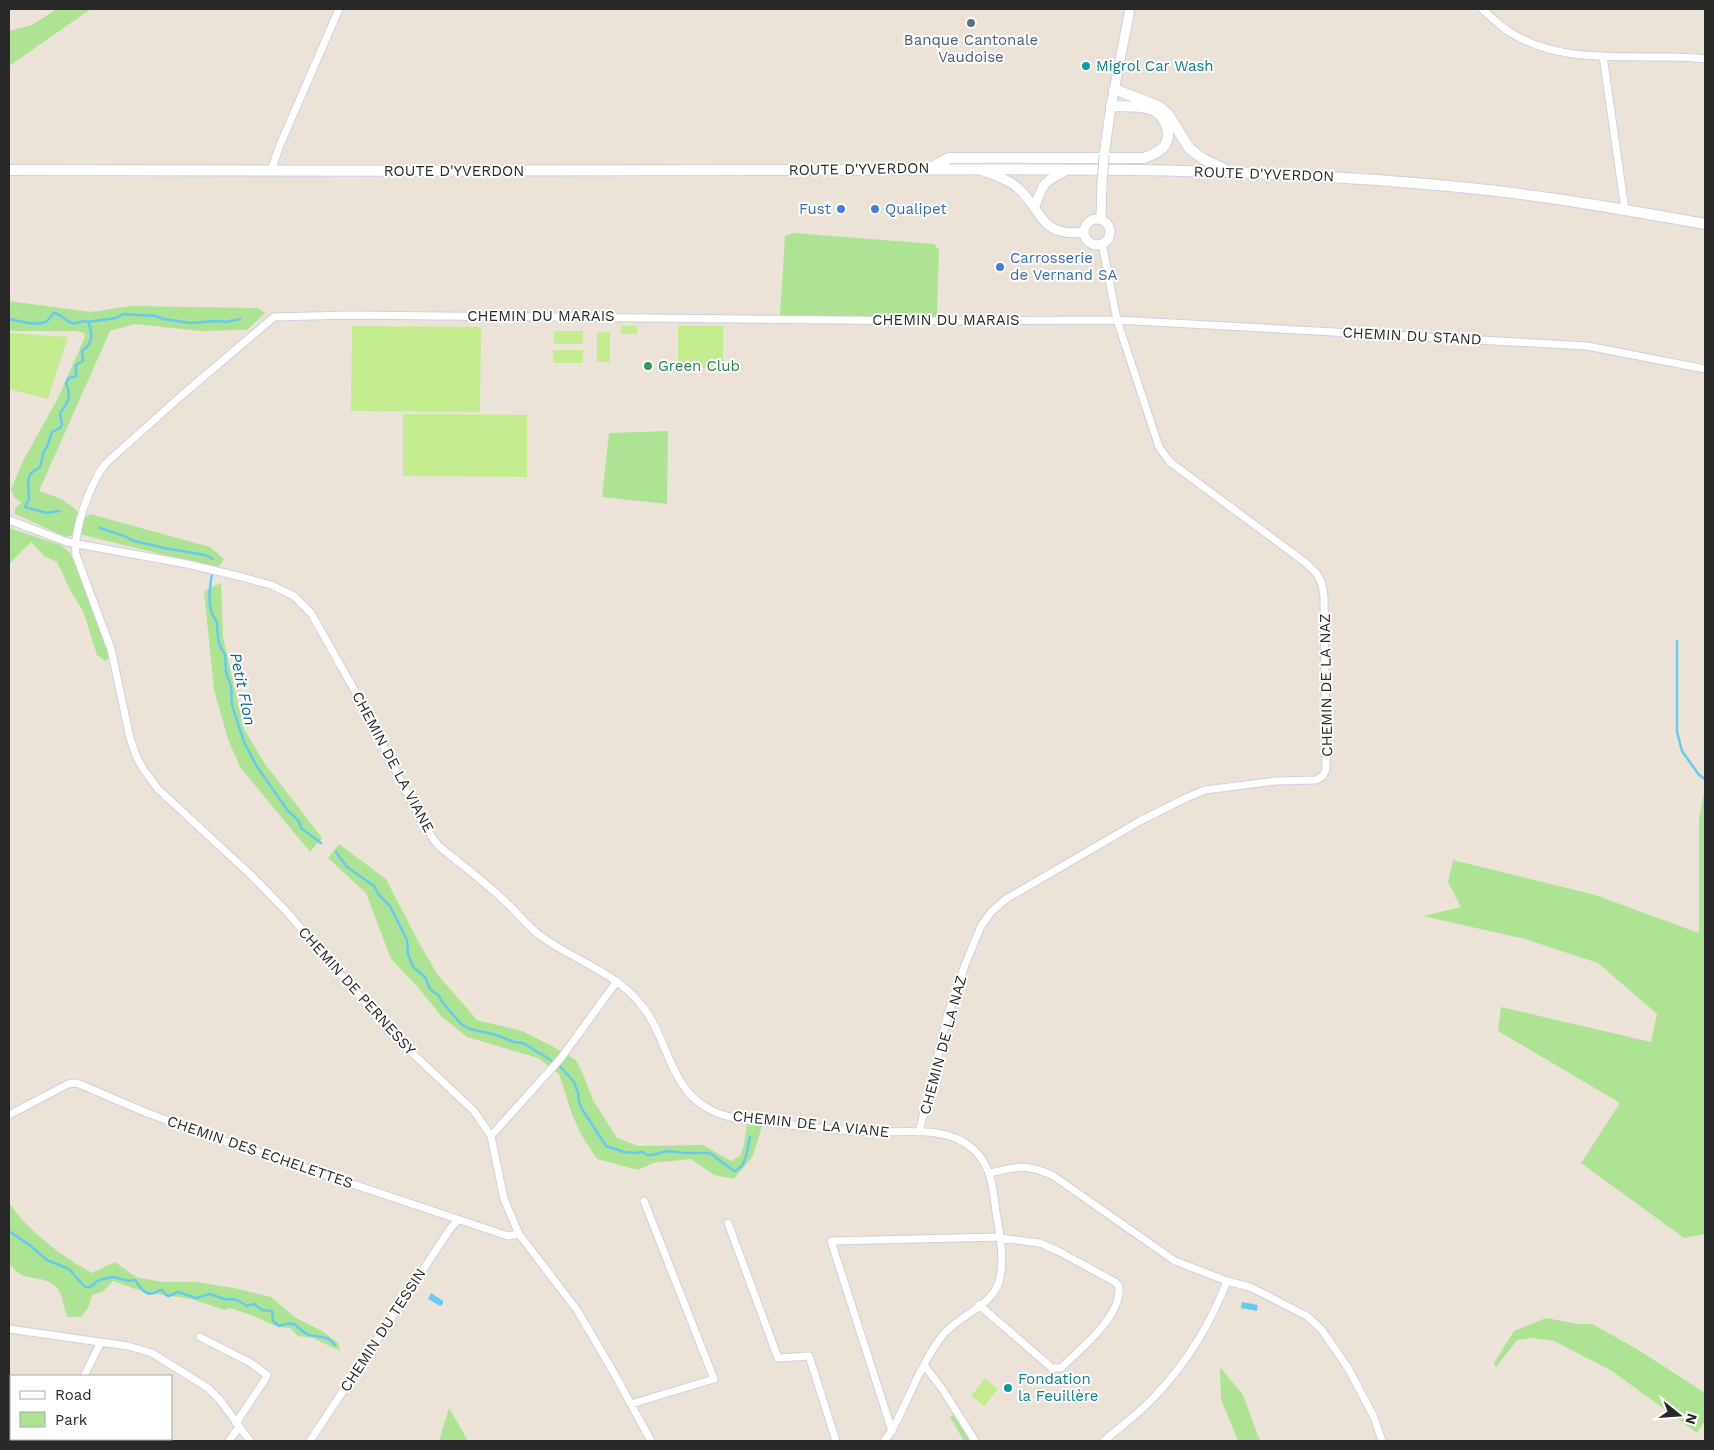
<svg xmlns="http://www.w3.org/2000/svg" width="1714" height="1450" font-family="'Work Sans',sans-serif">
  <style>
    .green { fill: #ade493 }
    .pitch { fill: #c3ec8e }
    .water { fill: #67cbf1 }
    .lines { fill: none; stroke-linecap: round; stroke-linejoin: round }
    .stream { stroke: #67cbf1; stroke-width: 2.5 }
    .minor-casing { stroke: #ced1e2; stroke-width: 9 }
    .tertiary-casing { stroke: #ced1e2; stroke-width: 11 }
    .secondary-casing { stroke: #ced1e2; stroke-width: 12 }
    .minor { stroke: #fff; stroke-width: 7 }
    .tertiary { stroke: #fff; stroke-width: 9 }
    .secondary { stroke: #fff; stroke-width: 10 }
    .tertiary-bridge-casing { stroke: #ced1e2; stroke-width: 11; stroke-linecap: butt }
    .tertiary-bridge { stroke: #fff; stroke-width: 9 }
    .service-dot { fill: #5c6f8a; stroke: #fff; stroke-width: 2 }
    .culture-dot { fill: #0f9aa8; stroke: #fff; stroke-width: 2 }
    .shop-dot { fill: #3f7fe0; stroke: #fff; stroke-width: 2 }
    .leisure-dot { fill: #2e9e5b; stroke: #fff; stroke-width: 2 }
    .labels { text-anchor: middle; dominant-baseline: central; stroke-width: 4; stroke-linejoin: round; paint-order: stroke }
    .service-label { font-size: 15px; fill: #4e5e75; stroke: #fff }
    .culture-label { font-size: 15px; fill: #0d838f; stroke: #fff; text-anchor: start }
    .street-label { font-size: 15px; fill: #282828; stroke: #fff }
    .shop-label { font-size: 15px; fill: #366cbe; stroke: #fff; text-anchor: start }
    .leisure-label { font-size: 15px; fill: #27864d; stroke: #fff; text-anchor: start }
    .water-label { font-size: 16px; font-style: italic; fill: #09669a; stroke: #fff }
  </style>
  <rect width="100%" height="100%" fill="#ebe3d8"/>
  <path class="green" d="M57,9H91L9,66V31L32,25Z
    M794,233L934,244L939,250L937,317L780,316L785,236Z
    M9,301L91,312L131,306L258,308L265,313L247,330L200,331L135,324L110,331L39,491C55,496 67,500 79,513L73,535L66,537L15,514V508L22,503L14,497L11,489L23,461L58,398L85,337L84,333L76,331H9Z
    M668,431L667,504L602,497L609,433Z
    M90,514L210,547L224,559L218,568L79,534L84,519Z
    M9,528L61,545L71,554L110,657L105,661L97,655L83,611L71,592L57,562L44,556L31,542L9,564Z
    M221,583L223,637L244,729L265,764L322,838L310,852L240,767L228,739L214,690L204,591Z
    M1705,787V1234L1684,1238L1581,1163L1620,1103L1498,1031L1501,1007L1651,1042L1657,1014L1598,963L1525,939L1423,916L1461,907L1448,882L1453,860L1595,895L1699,933V819Z
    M339,844L386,879L416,937L437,974L477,1020L522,1031L550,1045L576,1060L583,1074L593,1100L617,1138L638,1146L703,1145L731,1161L740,1156L744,1145L747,1125L762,1126L753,1156L734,1179L714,1175L691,1159L653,1163L638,1170L597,1159L582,1136L573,1117L559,1074L538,1058L467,1037L441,1016L417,986L391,959L366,893L328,858Z
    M9,1203C30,1233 60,1255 92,1273L115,1262L136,1277L162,1282H196L234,1288L271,1297L296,1318L322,1331L338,1343L340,1351L313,1338L298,1336L290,1328C276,1328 268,1323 256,1317C247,1313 238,1311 229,1308L225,1310L191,1299L144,1292L113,1281L102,1292L92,1295L89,1306L81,1317H68C62,1307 64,1292 54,1285C38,1273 23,1284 9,1263L10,1255L9,1254Z
    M1546,1318L1578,1324H1592L1637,1349L1705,1393V1421L1697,1433L1612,1371L1554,1341L1531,1338L1517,1340L1496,1367L1494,1363L1514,1331Z
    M1220,1367L1243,1395L1260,1441H1238L1221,1399Z
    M449,1408L468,1441H439Z
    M960,1412L978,1441H964L950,1417Z"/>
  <path class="pitch" d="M352,326L481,327L480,412L351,411Z
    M621,326H637V334H621Z
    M678,326H723V368H678Z
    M554,331H583V344H554Z
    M597,332H610V362H597Z
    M9,333L68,337L48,399L9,389Z
    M553,350H583V363H553Z
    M403,414L527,415V477L403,476Z
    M985,1378L998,1389L984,1406L971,1396Z"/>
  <path class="water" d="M431,1293L443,1301V1304L440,1306L428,1299Z
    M1242,1302L1258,1305L1257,1311L1241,1308Z"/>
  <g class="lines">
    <path class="stream" d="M9,319C21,321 34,326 46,322C49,320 51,315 54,313C62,314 65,321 72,323C77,325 81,319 88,322C93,333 93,344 82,351L83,361L76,365V376L69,378L66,383C72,398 68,402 60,413L62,425L60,428L52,432L47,447L44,451L40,467L31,473L28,480L29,499L25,507L47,513L59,511
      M88,322L116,318L123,314L156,316L163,319L190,323L216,321L227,322L240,319
      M100,528L124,536L134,541L164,548L205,555L213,559
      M212,574C210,585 208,603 212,614C214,618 217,620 217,624C218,635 217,645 225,654L226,672L231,686L232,705L244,742L256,765L288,811L299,821L301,828L321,843
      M1677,641V732L1682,751L1699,775L1705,779
      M336,852L347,867L374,886L379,895L390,906L407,940L408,954L413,967L425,977L430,989L439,996L442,1002L461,1024L470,1029L496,1035L514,1042L523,1043L554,1062
      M559,1065L574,1082L578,1093L579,1102L582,1109L606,1146L624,1152L634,1153L643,1152L647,1155H652L667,1151L683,1153H710L734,1171C747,1167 747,1149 750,1137
      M9,1231L28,1244L47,1260L69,1269L85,1287H90L99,1280L113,1277L129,1281L135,1280C139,1286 146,1297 154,1293C157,1291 159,1290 162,1290L166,1295L169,1296L178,1292L196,1298L210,1294L224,1299L237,1300L247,1306L254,1304L262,1310L272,1311L273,1321L279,1326C284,1325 289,1322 294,1324C299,1327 302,1332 307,1334C315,1338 328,1334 335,1345"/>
    <g class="minor-casing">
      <path id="minor" d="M1482,9C1490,16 1499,25 1508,31C1553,60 1601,56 1652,57C1669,57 1688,56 1705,59
        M1603,56L1625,210
        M271,171L280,145L339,9
        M9,520L67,542L187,564L242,577L271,585L294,596L311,613L356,693L419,816L433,839L440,847C463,866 488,884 509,905C521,917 531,930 545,939C578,962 617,973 643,1007C668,1039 670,1089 709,1109C731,1121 758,1121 782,1124C812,1127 842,1131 872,1132C904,1133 947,1125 973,1149C992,1166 993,1189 996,1212C1000,1234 1005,1261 999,1282C991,1307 957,1316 942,1336C927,1356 916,1380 906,1402C899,1416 894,1430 884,1441
        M9,1115L68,1084L77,1083L147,1113L221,1140L502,1234L508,1236L519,1234
        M919,1132L948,1014L965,965L981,926L992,911L1006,899L1140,821L1186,798L1205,790L1276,781L1316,780L1323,776L1326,769L1324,597L1322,584L1317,574L1306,563L1170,462L1159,447L1117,320L1102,243
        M491,1136L561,1058L617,981
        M990,1173C1017,1166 1026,1164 1052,1175L1175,1261L1227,1281L1250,1287L1307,1316L1322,1330L1348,1368L1374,1417L1382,1441
        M728,1223L778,1358L809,1356L836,1441
        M979,1305L1052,1368H1061C1081,1348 1122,1317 1119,1286L1115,1282L1060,1252L1040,1243L1000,1238
        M9,1329L128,1346L152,1353L208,1388L220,1400L250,1441
        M200,1337L251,1363L267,1375L264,1381L236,1423
        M924,1365L943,1390L975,1441
        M84,1376L101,1342
        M631,1404L714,1379L644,1201
        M892,1431L831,1241L1000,1237
        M47,1441L48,1439
        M229,1441L239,1427
        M310,1441L450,1229L458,1220
        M651,1441L614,1373L577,1310L519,1234L504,1199L491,1136L474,1111L393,1035L286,911L252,876L158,789L144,770L137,758L130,738L111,649L76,555C73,529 90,485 105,464L181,396L274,317L349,315L941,321L1117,320L1587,346L1705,369
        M1104,1441C1121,1426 1141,1412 1156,1395C1187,1362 1211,1323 1227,1281"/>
    </g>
    <g class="tertiary-casing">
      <path id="tertiary" d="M1104,155L1111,106L1130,9
        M981,170C993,175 1009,179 1019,189C1044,213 1040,237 1084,232
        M1035,206C1043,182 1045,181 1067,170
        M1101,219L1102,184
        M1084 232a13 13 0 1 1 26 0a13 13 0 1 1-26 0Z"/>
    </g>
    <g class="secondary-casing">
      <path id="secondary" d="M1114,89L1158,106L1168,114L1189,148L1203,159L1226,170
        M932,167L949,158H1144C1152,155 1163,151 1166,143C1172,130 1163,113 1150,109C1138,105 1123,107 1111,106
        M9,170C271,171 533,171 795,170C1020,169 1245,165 1469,188C1548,196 1627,210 1705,224"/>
    </g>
    <use href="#minor" class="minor"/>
    <use href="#tertiary" class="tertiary"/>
    <use href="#secondary" class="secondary"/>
    <g class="tertiary-bridge-casing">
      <path id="tertiary-bridge" d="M1102,184L1104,155"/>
    </g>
    <use href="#tertiary-bridge" class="tertiary-bridge"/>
  </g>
  <circle class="service-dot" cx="971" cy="23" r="5"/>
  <g class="culture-dot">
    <circle cx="1086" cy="66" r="5"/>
    <circle cx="1008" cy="1388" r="5"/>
  </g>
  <g class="shop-dot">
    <circle cx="841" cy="209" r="5"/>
    <circle cx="875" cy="209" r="5"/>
    <circle cx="1000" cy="267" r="5"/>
  </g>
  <circle class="leisure-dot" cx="648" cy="366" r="5"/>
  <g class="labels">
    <g class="service-label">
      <text x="971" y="40">Banque Cantonale<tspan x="971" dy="17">Vaudoise</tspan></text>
    </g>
    <g class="culture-label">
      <text x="1096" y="66">Migrol Car Wash</text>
      <text x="1018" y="1379">Fondation<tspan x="1018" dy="17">la Feuillère</tspan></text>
    </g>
    <g class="street-label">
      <text transform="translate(859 169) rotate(-1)">ROUTE D'YVERDON</text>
      <text x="454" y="171">ROUTE D'YVERDON</text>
      <text transform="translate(1264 174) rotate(2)">ROUTE D'YVERDON</text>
      <text x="541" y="316">CHEMIN DU MARAIS</text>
      <text x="946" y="320">CHEMIN DU MARAIS</text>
      <text transform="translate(1412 336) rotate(3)">CHEMIN DU STAND</text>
      <text transform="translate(1326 685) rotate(-91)">CHEMIN DE LA NAZ</text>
      <text transform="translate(393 762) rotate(62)">CHEMIN DE LA VIANE</text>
      <text transform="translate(357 991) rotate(48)">CHEMIN DE PERNESSY</text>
      <text transform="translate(943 1045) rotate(-75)">CHEMIN DE LA NAZ</text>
      <text transform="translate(811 1124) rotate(6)">CHEMIN DE LA VIANE</text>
      <text transform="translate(260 1152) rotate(19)">CHEMIN DES ECHELETTES</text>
      <text transform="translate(383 1330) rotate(-57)">CHEMIN DU TESSIN</text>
    </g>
    <g class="shop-label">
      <text x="831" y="209" text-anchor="end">Fust</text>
      <text x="885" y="209">Qualipet</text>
      <text x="1010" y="258">Carrosserie<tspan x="1010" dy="17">de Vernand SA</tspan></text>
    </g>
    <g class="leisure-label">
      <text x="658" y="366">Green Club</text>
    </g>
    <g class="water-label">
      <text transform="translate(243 689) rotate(78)">Petit Flon</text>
    </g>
  </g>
  <rect width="1714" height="1450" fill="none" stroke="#282828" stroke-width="20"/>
  <rect x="10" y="1375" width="162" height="65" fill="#ffffff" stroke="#a9a9a9"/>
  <rect x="20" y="1391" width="25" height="8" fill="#ffffff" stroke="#a9a9a9"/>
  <text x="55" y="1400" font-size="15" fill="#282828">Road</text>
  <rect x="20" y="1412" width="25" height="15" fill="#ade493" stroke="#a9a9a9"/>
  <text x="55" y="1425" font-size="15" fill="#282828">Park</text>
  <g transform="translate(1679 1415) rotate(107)" stroke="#ffffff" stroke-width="4" paint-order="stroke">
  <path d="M0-4L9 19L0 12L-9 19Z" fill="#282828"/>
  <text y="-8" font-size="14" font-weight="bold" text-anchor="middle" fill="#282828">N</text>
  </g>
</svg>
